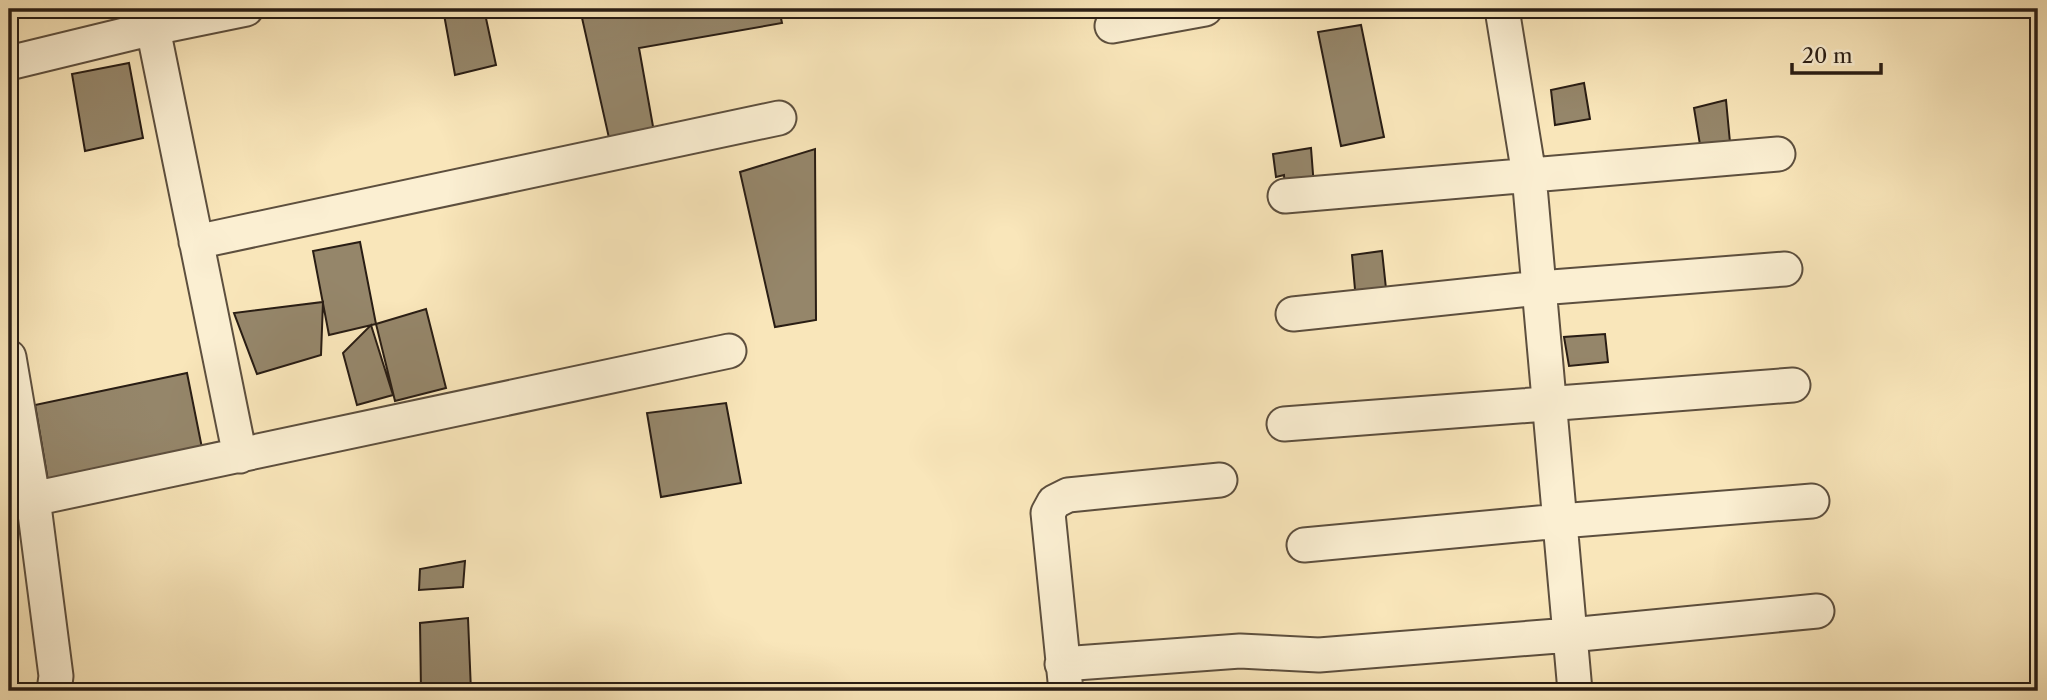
<svg xmlns="http://www.w3.org/2000/svg" width="2047" height="700" font-family="'Libre Caslon Text',serif">
  <style>
    .building { fill: #95866a; stroke: #291d14; stroke-width: 2 }
    .lines { fill: none; stroke-linecap: round; stroke-linejoin: round }
    .street-casing { stroke: #5d4f3e; stroke-width: 37 }
    .street { stroke: #fbefd2; stroke-width: 33 }
  </style>
  <rect width="100%" height="100%" fill="#f9e6ba"/>
  <filter id="stains"><feTurbulence type="fractalNoise" baseFrequency=".00286" numOctaves="4"/><feColorMatrix values="0 0 0 0 .2 0 0 0 0 .09 0 0 0 0 .02 0 0 0 .5 -.17"/></filter>
  <radialGradient id="worn" r=".72"><stop offset=".6" stop-color="#630" stop-opacity="0"/><stop offset="1" stop-color="#630" stop-opacity=".3"/></radialGradient>
  <path class="building" d="M443,9H484L496,65L455,75Z
    M580,9H779L782,23L639,48L654,132L609,138Z
    M1361,25L1384,137L1341,146L1318,32Z
    M129,63L143,138L85,151L72,74Z
    M1584,83L1590,119L1555,125L1551,90Z
    M1726,100L1731,153L1702,157L1694,108Z
    M1311,148L1314,187L1285,190L1284,175L1276,177L1273,154Z
    M815,149L816,320L775,327L740,172Z
    M360,242L376,324L329,335L313,251Z
    M1382,251L1387,298L1356,301L1352,255Z
    M323,302L321,355L257,374L234,313Z
    M426,309L446,388L395,401L376,324Z
    M371,325L393,395L357,405L343,353Z
    M1605,334L1608,362L1569,366L1564,337Z
    M187,373L202,448L48,481L35,405Z
    M726,403L741,483L661,497L647,413Z
    M465,561L463,587L419,590L420,569Z
    M468,618L471,691H421L420,623Z"/>
  <g class="lines">
    <g class="street-casing">
      <path id="street" d="M149,9L240,456
        M1502,9L1529,175L1575,691
        M1112,26L1205,9
        M9,63L153,28L246,9
        M1285,196L1778,154
        M196,242L779,118
        M1293,314L1539,288L1785,269
        M9,357L33,498L56,676L54,691
        M1284,424L1793,385
        M9,504L729,351
        M1304,545L1560,521L1812,501
        M1062,664L1240,651L1319,655L1570,635L1817,611
        M1066,691L1048,513L1054,502L1068,495L1220,480"/>
    </g>
    <use href="#street" class="street"/>
  </g>
  <rect width="2047" height="700" fill="none" stroke="#f9e6ba" stroke-width="35"/>
  <rect x="10" y="10" width="2026" height="679" fill="none" stroke="#291d14" stroke-width="3.5"/>
  <rect x="18" y="18" width="2012" height="665" fill="none" stroke="#291d14" stroke-width="2"/>
  <path d="M1792 63v10h89v-10" fill="none" stroke="#291d14" stroke-width="3.5"/>
  <text x="1802" y="63" font-size="21" fill="#291d14" stroke="#fbefd2" stroke-width="5" paint-order="stroke">20 m</text>
  <rect width="100%" height="100%" filter="url(#stains)"/>
  <rect width="100%" height="100%" fill="url(#worn)"/>
</svg>
